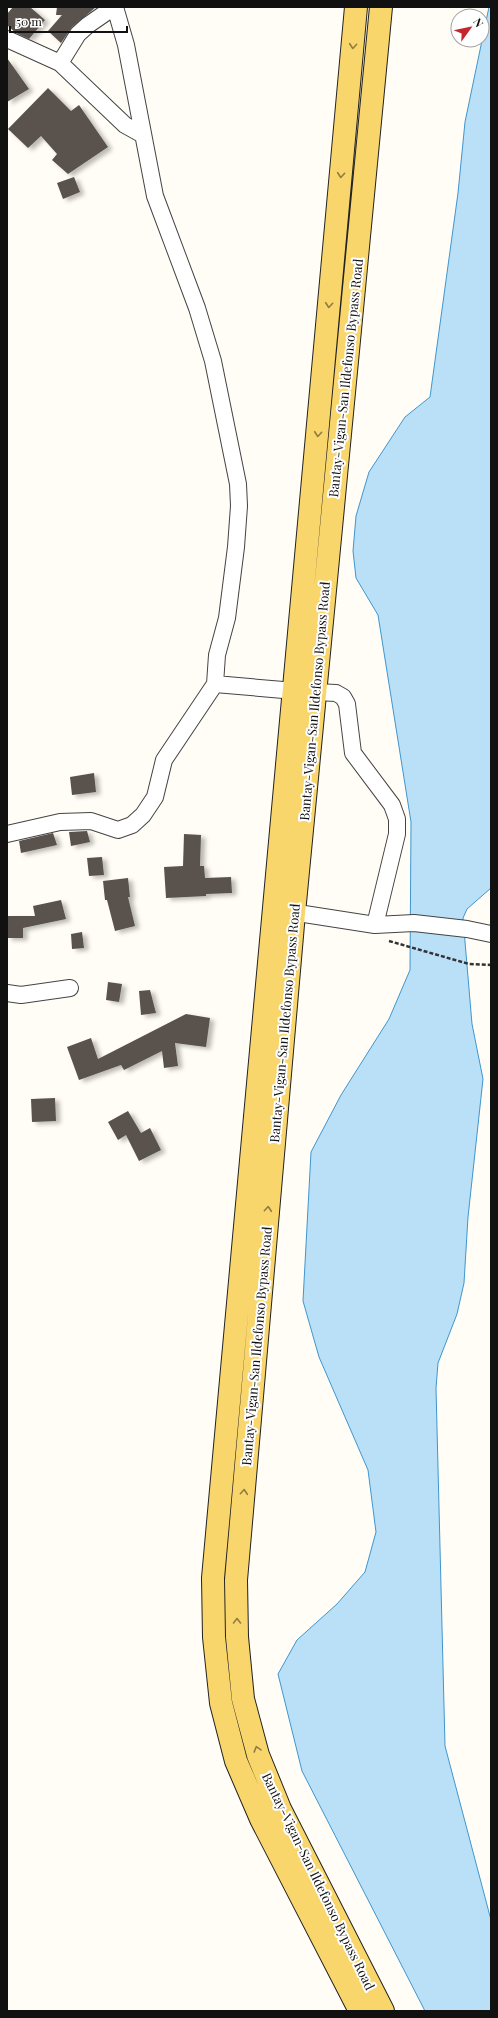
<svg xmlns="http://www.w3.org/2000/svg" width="498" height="2018" font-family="'Playfair Display',serif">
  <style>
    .water { fill: #b9e0f7; stroke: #3f96cf }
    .building { fill: #5a524d; filter: url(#shadow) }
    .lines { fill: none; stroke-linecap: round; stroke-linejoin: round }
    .street-casing { stroke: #444; stroke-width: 18 }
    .primary-casing { stroke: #222; stroke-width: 24 }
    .path { stroke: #333; stroke-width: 2.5; stroke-dasharray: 4 2; stroke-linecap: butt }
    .street { stroke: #fff; stroke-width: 16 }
    .primary { stroke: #f9d66b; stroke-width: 22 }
    .oneway { stroke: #917d42 }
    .labels { text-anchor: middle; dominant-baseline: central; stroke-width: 4; stroke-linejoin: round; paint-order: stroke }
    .street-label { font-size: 13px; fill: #111; stroke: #fff }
  </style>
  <defs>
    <filter id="shadow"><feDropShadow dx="4.5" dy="2.5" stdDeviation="2" flood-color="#0004"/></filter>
  </defs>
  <rect width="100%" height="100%" fill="#fffdf5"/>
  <path class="water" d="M489,7H491V888L467,909L463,918L472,1024L483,1079L468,1217L464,1283L457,1314L438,1363L436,1388L445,1746L491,1920V2011H425L302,1771L278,1674L297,1640L337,1604L365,1572L376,1532L368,1470L319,1357L303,1301L311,1152L341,1095L389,1019L410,970L411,822L378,615L356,578L353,551L356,516L369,472L405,417L430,397L458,193L465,122Z"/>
  <path class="building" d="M13,7H30L45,20L29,39L16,33L7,25V14Z
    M57,7H96L72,27L61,43L48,31L62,15H56Z
    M7,58L29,89L7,102Z
    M48,88L71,111L79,105L108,147L68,174L52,160L57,154L41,136L28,148L8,129Z
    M74,177L80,192L63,199L57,183Z
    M94,773L96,792L72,795L70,777Z
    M87,831L90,842L71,846L69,832Z
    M53,833L57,845L21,853L19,841Z
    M184,834L201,835L200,866H204L205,878L231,877L232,893L206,894V896L166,898L164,867L183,866Z
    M102,857L104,875L89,876L87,858Z
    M128,878L130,897H128L135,926L115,931L107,900H105L103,881Z
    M61,900L66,919L23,928V938H7V916H35L33,906Z
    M82,932L84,948L72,949L71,934Z
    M108,982L122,984L119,1002L106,1000Z
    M150,990L156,1013L141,1015L139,991Z
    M186,1014L210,1018L206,1047L175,1043L178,1066L164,1068L162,1051L124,1070L121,1065L79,1080L67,1047L91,1038L98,1059Z
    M55,1098L56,1121L32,1122L31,1099Z
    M128,1111L141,1133L150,1128L161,1150L139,1161L126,1135L118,1140L108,1122Z"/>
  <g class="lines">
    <g class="street-casing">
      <path id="street" d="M115,7L126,45L155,196L197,308L213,361L238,484L239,506L236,547L227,618L217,655L215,684
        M7,39L60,63L125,125L143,135
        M60,63L78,34L88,25L114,7
        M7,834L60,822L91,821L118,830L132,825L143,815L155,797L164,760L215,684L295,691L336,693L343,697L347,704L353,753L392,805L397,819V834L375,925
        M285,911L375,925L414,923L467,929L491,934
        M7,993L21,995L70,988"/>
    </g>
    <g class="primary-casing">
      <path id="primary" d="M356,7L213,1578L214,1637L221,1703L236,1761L261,1819L360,2011
        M381,7L294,913L236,1580L237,1637L243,1699L258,1755L280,1809L383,2011"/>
    </g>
    <path class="path" d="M389,941L469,964L491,965"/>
    <use href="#street" class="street"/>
    <use href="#primary" class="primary"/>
  </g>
  <defs><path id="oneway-chevron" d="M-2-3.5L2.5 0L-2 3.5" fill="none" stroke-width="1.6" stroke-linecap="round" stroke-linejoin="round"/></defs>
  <g class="oneway">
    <use href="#oneway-chevron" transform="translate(353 46) rotate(95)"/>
    <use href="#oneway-chevron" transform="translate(341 175) rotate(95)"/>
    <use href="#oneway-chevron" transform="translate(329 305) rotate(95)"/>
    <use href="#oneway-chevron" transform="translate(318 434) rotate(95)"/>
    <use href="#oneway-chevron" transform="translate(268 1209) rotate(-85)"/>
    <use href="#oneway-chevron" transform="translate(244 1492) rotate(-85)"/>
    <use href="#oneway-chevron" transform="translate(237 1621) rotate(-90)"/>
    <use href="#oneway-chevron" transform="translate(257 1749) rotate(-106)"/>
  </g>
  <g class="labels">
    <g class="street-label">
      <text transform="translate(345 378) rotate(-84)">Bantay-Vigan-San Ildefonso Bypass Road</text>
      <text transform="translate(314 701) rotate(-85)">Bantay-Vigan-San Ildefonso Bypass Road</text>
      <text transform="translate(284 1023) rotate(-85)">Bantay-Vigan-San Ildefonso Bypass Road</text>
      <text transform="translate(256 1346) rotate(-85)">Bantay-Vigan-San Ildefonso Bypass Road</text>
      <text transform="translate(319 1881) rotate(64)">Bantay-Vigan-San Ildefonso Bypass Road</text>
    </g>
  </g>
  <rect width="498" height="2018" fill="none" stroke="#111111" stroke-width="16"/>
  <g transform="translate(470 28) rotate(57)"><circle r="19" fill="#ffffff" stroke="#a0a0a0"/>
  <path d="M0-3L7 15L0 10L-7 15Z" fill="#c4262e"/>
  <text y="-6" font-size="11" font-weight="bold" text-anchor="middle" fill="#111111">N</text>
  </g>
  <path d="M10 26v6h117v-6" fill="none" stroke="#111111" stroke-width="2"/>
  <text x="16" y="26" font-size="12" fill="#111111" stroke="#ffffff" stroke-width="3" paint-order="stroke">50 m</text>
</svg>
